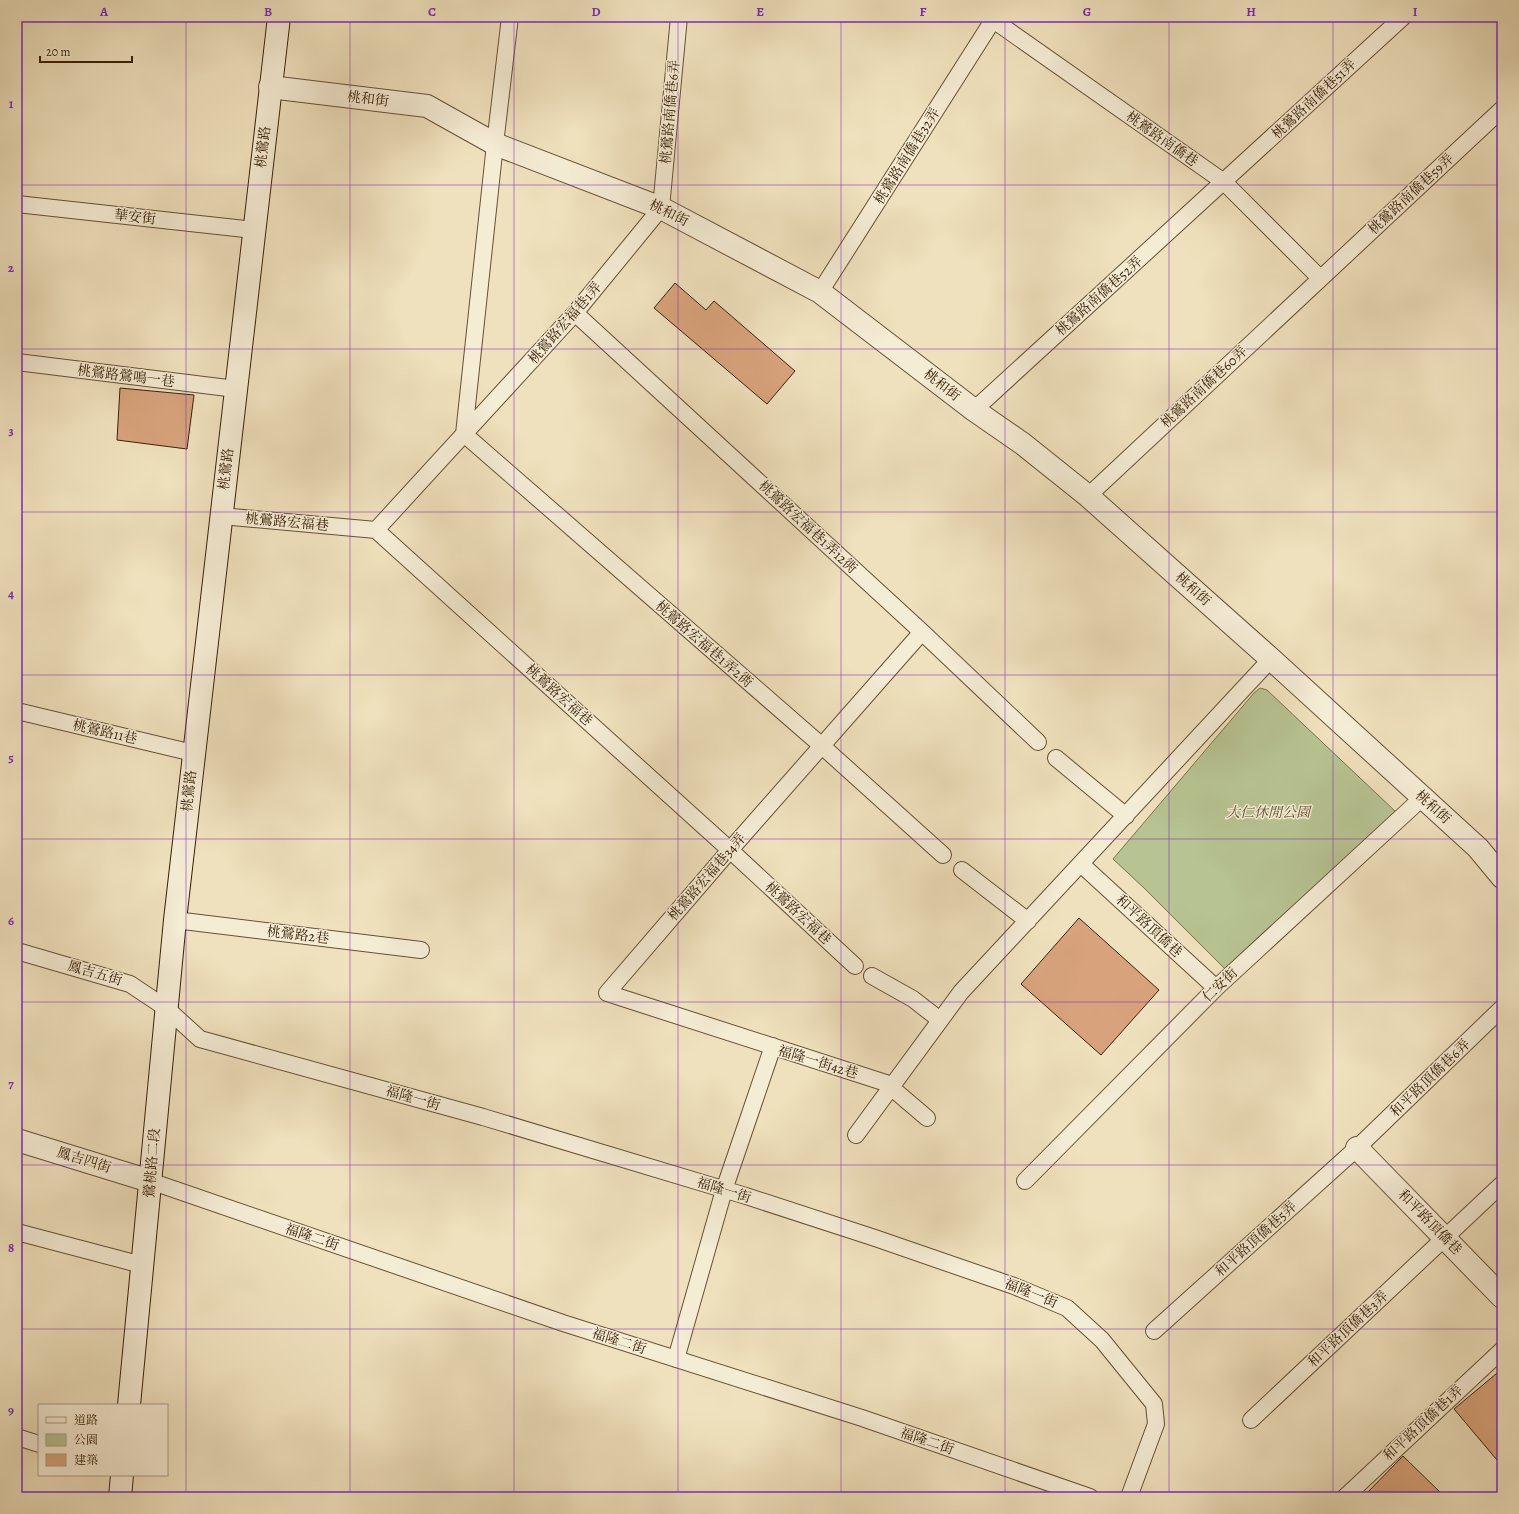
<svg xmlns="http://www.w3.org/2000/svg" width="1519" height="1514" font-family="Alegreya,'Noto Serif TC',serif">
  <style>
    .green { fill: #b7c392; stroke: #78724c }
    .building { fill: #d8a37c; stroke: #392107 }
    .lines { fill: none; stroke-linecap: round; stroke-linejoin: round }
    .service-casing { stroke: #665134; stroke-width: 18 }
    .minor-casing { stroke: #665134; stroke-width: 24 }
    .secondary-casing { stroke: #392107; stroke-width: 24 }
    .service { stroke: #f5ecd4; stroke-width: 16 }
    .minor { stroke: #f5ecd4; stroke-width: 22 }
    .secondary { stroke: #f5ecd4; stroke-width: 22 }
    .grid { fill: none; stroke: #7b2cbf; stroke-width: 1; stroke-opacity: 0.55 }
    .labels { text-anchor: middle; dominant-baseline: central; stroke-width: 3; stroke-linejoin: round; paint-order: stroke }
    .street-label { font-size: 14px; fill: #392107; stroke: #f5ecd4 }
    .park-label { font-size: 14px; font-style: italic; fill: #5f5231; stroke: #f5ecd4 }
    .neatline { fill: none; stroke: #7b2cbf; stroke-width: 1.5 }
    .grid-label { font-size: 13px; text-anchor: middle; font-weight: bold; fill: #7b2cbf }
  </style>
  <rect width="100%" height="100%" fill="#efe1bd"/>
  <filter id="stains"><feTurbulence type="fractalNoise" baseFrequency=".005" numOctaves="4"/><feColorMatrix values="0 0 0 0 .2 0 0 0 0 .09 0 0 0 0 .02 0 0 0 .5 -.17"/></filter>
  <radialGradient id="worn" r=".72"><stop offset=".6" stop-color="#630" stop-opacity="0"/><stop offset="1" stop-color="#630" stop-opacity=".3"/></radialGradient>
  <path class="green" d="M1260,688L1267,690L1396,812L1226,970L1144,888L1113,859L1254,693Z"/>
  <path class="building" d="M675,283L706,310L714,301L795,371L767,404L654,308Z
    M120,388L194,395L187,449L117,440Z
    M1079,918L1159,990L1101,1055L1021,984Z
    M1502,1369V1466L1454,1409Z
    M1403,1456L1445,1497H1363Z"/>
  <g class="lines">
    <g class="service-casing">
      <path id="service" d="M510,17L495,144L464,434L822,746L943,855
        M989,17L1224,182L1320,278
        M17,204L254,230
        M820,292L995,17
        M575,313L922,632L1038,742
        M17,362L236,389
        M974,410L1403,17
        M1088,496L1502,109
        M221,516L376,530L730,850L855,966
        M376,530L575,313L661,208L679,17
        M922,632L730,850L607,993L886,1083L927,1118
        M17,711L193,753
        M1056,758L1126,816
        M1081,864L1216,988
        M962,870L1028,921
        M175,920L421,950
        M17,951L130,984L166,1008L200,1039L483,1117L746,1196L875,1238L1014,1286L1067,1308L1102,1340L1154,1404L1156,1424L1129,1497
        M872,976L913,999L940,1020
        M856,1135L961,992L1271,659
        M150,1181L563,1323L862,1418L1090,1497
        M1025,1181L1216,988L1422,798
        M17,1232L142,1265
        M1154,1331L1357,1148L1502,1008
        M676,1359L724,1190L773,1046
        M1251,1420L1502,1184
        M17,1437L39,1444
        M1345,1497L1502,1350"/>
    </g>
    <g class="minor-casing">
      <path id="minor" d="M270,87L427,106L495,144L661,208L820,292L974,410L1023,444L1088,496L1271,659L1478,848L1502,877
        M17,1140L150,1181
        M1357,1148L1502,1297"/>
    </g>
    <g class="secondary-casing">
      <path id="secondary" d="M129,1405L175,920L279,17
        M120,1497L122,1475"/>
    </g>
    <use href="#service" class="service"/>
    <use href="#minor" class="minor"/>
    <use href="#secondary" class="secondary"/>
  </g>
  <path class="grid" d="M186,17V1497M350,17V1497M514,17V1497M678,17V1497M841,17V1497M1005,17V1497M1169,17V1497M1333,17V1497M17,185H1502M17,349H1502M17,512H1502M17,675H1502M17,839H1502M17,1002H1502M17,1165H1502M17,1329H1502"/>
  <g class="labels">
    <g class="street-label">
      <text transform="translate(368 99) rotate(7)">桃和街</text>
      <text transform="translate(1314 99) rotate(-43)">桃鶯路南僑巷51弄</text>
      <text transform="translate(670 112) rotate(-85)">桃鶯路南僑巷6弄</text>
      <text transform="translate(1162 139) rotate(35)">桃鶯路南僑巷</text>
      <text transform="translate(263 147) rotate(-83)">桃鶯路</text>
      <text transform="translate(907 156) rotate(-58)">桃鶯路南僑巷32弄</text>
      <text transform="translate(1411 194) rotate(-43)">桃鶯路南僑巷59弄</text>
      <text transform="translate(669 213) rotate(26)">桃和街</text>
      <text transform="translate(135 217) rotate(6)">華安街</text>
      <text transform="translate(1099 296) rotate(-42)">桃鶯路南僑巷52弄</text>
      <text transform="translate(565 323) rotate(-49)">桃鶯路宏福巷1弄</text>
      <text transform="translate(126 376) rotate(7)">桃鶯路鶯鳴一巷</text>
      <text transform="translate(942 385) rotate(38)">桃和街</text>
      <text transform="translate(1204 387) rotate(-43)">桃鶯路南僑巷60弄</text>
      <text transform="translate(226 469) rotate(-83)">桃鶯路</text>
      <text transform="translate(287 522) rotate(5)">桃鶯路宏福巷</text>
      <text transform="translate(808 527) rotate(43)">桃鶯路宏福巷1弄12衖</text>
      <text transform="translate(1193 589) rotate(42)">桃和街</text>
      <text transform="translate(704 644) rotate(41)">桃鶯路宏福巷1弄2衖</text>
      <text transform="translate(559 695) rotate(42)">桃鶯路宏福巷</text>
      <text transform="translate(105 732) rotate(13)">桃鶯路11巷</text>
      <text transform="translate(189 791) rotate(-84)">桃鶯路</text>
      <text transform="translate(1433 807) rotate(42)">桃和街</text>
      <text transform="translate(707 877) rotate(-49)">桃鶯路宏福巷34弄</text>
      <text transform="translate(798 913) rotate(43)">桃鶯路宏福巷</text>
      <text transform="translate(1149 926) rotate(43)">和平路頂僑巷</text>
      <text transform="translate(298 935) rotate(7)">桃鶯路2巷</text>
      <text transform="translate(95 973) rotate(16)">鳳吉五街</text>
      <text transform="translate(1220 985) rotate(-44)">仁安街</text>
      <text transform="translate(818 1062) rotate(17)">福隆一街42巷</text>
      <text transform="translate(1430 1078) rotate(-44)">和平路頂僑巷6弄</text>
      <text transform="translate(413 1098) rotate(16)">福隆一街</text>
      <text transform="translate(84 1160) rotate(17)">鳳吉四街</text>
      <text transform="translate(152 1163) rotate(-85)">鶯桃路二段</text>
      <text transform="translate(724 1190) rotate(17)">福隆一街</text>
      <text transform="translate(1430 1222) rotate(46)">和平路頂僑巷</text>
      <text transform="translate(312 1237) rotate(19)">福隆二街</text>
      <text transform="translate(1256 1239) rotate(-42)">和平路頂僑巷5弄</text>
      <text transform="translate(1031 1293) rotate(22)">福隆一街</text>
      <text transform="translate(1348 1329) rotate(-43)">和平路頂僑巷3弄</text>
      <text transform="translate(619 1341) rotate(18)">福隆二街</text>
      <text transform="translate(1423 1423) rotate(-43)">和平路頂僑巷1弄</text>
      <text transform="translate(927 1441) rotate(19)">福隆二街</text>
    </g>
    <g class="park-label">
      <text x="1268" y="812">大仁休閒公園</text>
    </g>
  </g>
  <rect width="1519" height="1514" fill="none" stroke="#efe1bd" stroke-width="44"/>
  <rect x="38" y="1404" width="130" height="72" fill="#f5ecd4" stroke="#aa9b82"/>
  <rect x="46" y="1417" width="20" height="6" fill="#f5ecd4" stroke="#aa9b82"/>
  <text x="74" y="1424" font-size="12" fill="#392107">道路</text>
  <rect x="46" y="1434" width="20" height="12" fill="#b7c392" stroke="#aa9b82"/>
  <text x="74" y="1444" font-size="12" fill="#392107">公園</text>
  <rect x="46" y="1454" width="20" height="12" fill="#d8a37c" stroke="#aa9b82"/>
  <text x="74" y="1464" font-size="12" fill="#392107">建築</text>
  <path d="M40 56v6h92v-6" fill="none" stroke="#392107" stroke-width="2"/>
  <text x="46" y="56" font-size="12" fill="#392107" stroke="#f5ecd4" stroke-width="3" paint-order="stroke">20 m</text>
  <rect x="22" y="22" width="1475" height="1470" class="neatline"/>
  <g class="grid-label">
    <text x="104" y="16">A</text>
    <text x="268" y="16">B</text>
    <text x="432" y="16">C</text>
    <text x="596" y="16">D</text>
    <text x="760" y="16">E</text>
    <text x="923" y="16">F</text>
    <text x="1087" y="16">G</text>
    <text x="1251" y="16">H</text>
    <text x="1415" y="16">I</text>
    <text x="11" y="108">1</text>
    <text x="11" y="272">2</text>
    <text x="11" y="435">3</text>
    <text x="11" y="598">4</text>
    <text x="11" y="762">5</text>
    <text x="11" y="925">6</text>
    <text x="11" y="1088">7</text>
    <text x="11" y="1252">8</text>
    <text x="11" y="1415">9</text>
  </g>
  <rect width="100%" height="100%" filter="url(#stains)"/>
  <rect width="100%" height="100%" fill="url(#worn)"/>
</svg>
